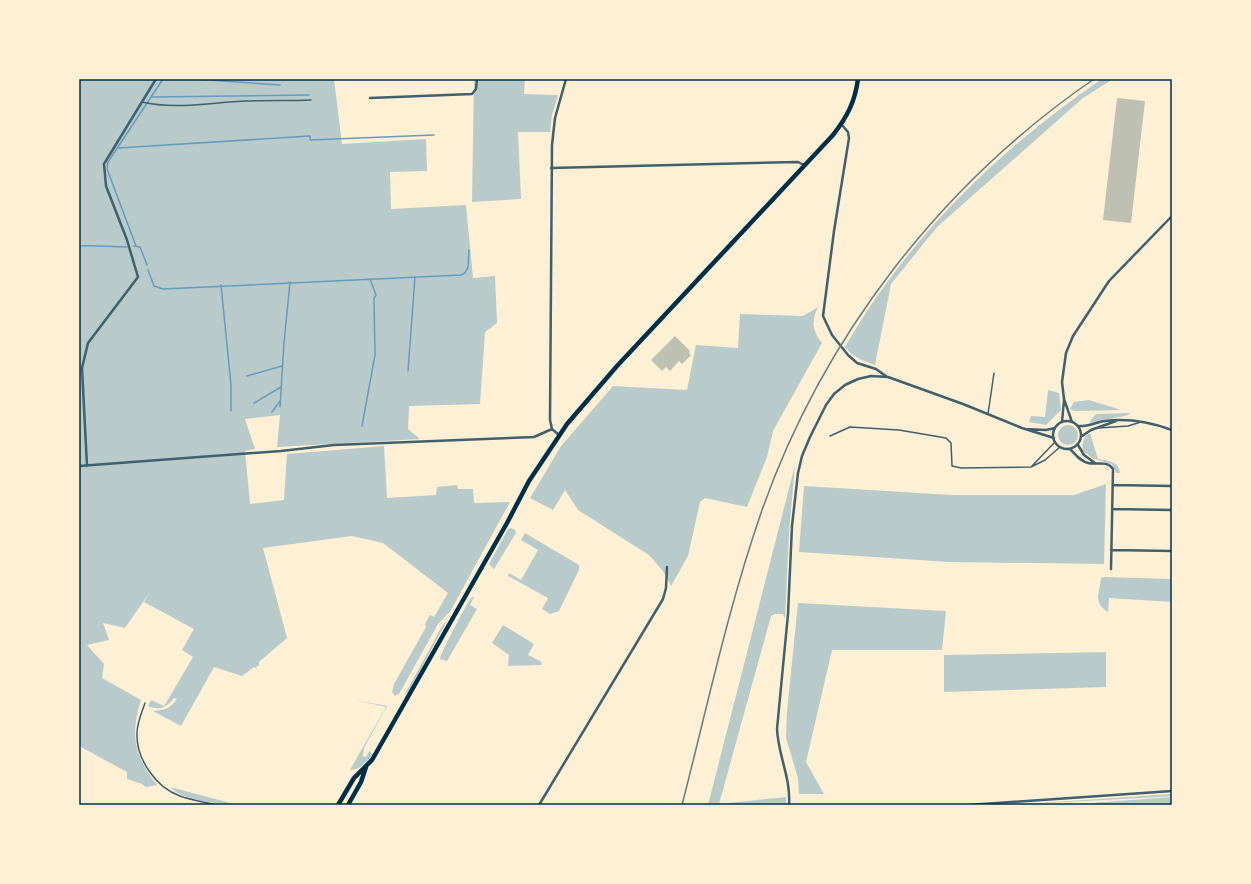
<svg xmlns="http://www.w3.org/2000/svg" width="1251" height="884" font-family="'Source Sans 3',sans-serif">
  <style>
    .green { fill: #b9caca }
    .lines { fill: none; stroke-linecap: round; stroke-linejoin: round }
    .stream { stroke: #669bbc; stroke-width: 1.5 }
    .building { fill: #bec0b2 }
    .service { stroke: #3f606c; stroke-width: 1.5 }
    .minor { stroke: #3f606c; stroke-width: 2.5 }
    .primary { stroke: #003049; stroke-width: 4.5 }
    .rail { stroke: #657d81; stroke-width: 1.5 }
    .neatline { fill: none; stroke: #003049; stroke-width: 1.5 }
  </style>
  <rect width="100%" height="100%" fill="#fdf0d5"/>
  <path class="green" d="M79,79H334L342,144L426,139L427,171L390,172L391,209L466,205L473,278L495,276L497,323L485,332L480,404L409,406L408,429L420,439L277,447L280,415L245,419L255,449L245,451L250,504L284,500L287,454L384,446L387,498L436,495L437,487L457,485L458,489H473L474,503L510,502L451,610L438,624L399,694L395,696L392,692L394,684L426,627L425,624L430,615L434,617L448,593L383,543L352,536L263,548L287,638L259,662V666H256L257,669L254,667L242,676L214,667L181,726L153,711C164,710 170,709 177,699L174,698C167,707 160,711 148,706L151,700L164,706L166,703L193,657L182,650L194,629L144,602L150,592L125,628L103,623L109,640L87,645L104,664L102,678L141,700C130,736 134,755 157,785L146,787L142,784L127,779V772L79,746Z
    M474,79H525L524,94L558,95L552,115L550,132H518L521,199L472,202Z
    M1102,79H1113L1083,98L937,227L891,284L875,365C864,361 852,357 845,347C906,240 1000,148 1102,79Z
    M818,307C811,322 812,330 822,343L773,431L767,457L747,507L705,498L700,502L688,556L671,586L663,571L649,555L578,510L565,490L553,510L530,498L561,446L613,386L687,390L696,345L738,348L740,314L803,316Z
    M1048,390L1059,393L1061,410L1046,425L1029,422L1031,416L1045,417Z
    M1089,400L1118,409L1120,410L1074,411L1070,409L1074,402Z
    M1131,413C1128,417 1099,420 1090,423V421L1096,414Z
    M1058 435a10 10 0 1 1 20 0a10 10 0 1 1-20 0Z
    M1090,433L1098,459C1108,461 1119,461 1120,473H1116L1112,464L1094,459L1083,451C1081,444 1084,436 1090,433Z
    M795,465L789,533L785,619L783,614H775L771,616L719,804L786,797V805H708Z
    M1106,484L1104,564L949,562L799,552L804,486L952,495H1074Z
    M511,528L515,530L516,533L494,569L489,564L508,529Z
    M525,533L579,565V570L559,611L550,614L542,609L548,598L508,576L509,573L521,580L538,550L521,540Z
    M1104,577L1172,579V602L1109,598L1108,612C1093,602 1099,595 1101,578Z
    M472,597H474L470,605L477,609L447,661L440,659C440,655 468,600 472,597Z
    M798,603L946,611L942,650H832L806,762L824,794H799L798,778L786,738L787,711Z
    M448,619L409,691L404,696L442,626Z
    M503,625L534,644L528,655L542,662L541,665L508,666L509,655L492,643Z
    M1106,652V687L944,692V655Z
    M355,700L387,706L364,748L363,756L366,757L369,751L371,752L372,755C367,762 359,770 350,770L386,707Z
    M170,787L238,805C223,805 180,800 170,787Z
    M1172,794V796L1159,797L1012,805Z
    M1172,797V805H1064Z"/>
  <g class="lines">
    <path class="stream" d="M194,79L280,85
      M152,97L309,95
      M118,148L310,136V140L434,135
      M79,246C95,245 110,247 127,247
      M134,246L140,247L147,265
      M136,246L107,169L108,162L163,79
      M148,270L154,286L163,289L461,275L465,273L468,267L469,250
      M221,285L231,385V411
      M408,371L415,277
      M247,376L282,366
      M254,403L281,387
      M280,407L284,343L290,282
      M272,412L280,401
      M362,426L375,355L374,298L376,295L370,279"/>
  </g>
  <path class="building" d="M1117,98L1145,101L1131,223L1103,220Z
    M675,336L690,351L689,353L691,355L682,364L679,361L670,371L666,367L662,371L651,360Z"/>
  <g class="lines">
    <path class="service" d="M142,102C176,110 213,102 247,101C268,100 290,101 311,100
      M988,414L994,373
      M1098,428L1128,426L1141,422
      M830,436L850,427L899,430L946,438L951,443L952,466L961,468L1031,467L1045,460L1060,447
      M1032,466L1055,442
      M145,703C142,712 137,723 137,733C136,758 155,787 180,796C191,800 204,802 216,805"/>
    <path class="minor" d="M370,98L472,94L476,89L477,79
      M841,124L848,132L849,138L834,231L823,316L832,335L848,355L857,363L876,369L886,376
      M551,168L798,162L804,165
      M1053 435a14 14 0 1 1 28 0a14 14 0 1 1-28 0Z
      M1062,422L1064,400
      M1072,422L1064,399L1062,382L1066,353L1073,336L1109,281L1172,216
      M1078,426C1088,427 1096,422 1105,421C1129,418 1150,422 1172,430
      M1025,429L1046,430L1055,428
      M559,435L552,429L550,420L552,145L555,118L566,79
      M1082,436L1091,430L1116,421
      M1078,445L1084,455L1095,463
      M1070,449C1076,455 1081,462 1088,463C1097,465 1107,460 1113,469L1111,569
      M79,466L281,451L334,445L534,437L552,429
      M87,466L82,368L88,343L138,277L127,240L106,186L104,164L156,79
      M1113,485L1172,486
      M1112,509L1172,510
      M1111,550L1172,551
      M539,805L663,599L666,588L667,567
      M789,805C791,778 778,755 777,729L788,614L792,526L798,473L802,456L810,437L826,405L834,394L845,385L858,379L871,376L888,377L963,404L1022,428L1054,438
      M968,805L1172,791"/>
    <path class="primary" d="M338,805L354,778L372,760L507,523L529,481L567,424L617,366L833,135C847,117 855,102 858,79
      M348,805L361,782L366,767"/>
    <path class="rail" d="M682,805C707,708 728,608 761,513C822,338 941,184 1094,79"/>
  </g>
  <rect width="1251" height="884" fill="none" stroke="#fdf0d5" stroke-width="160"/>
  <rect x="80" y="80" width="1091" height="724" class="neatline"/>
</svg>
